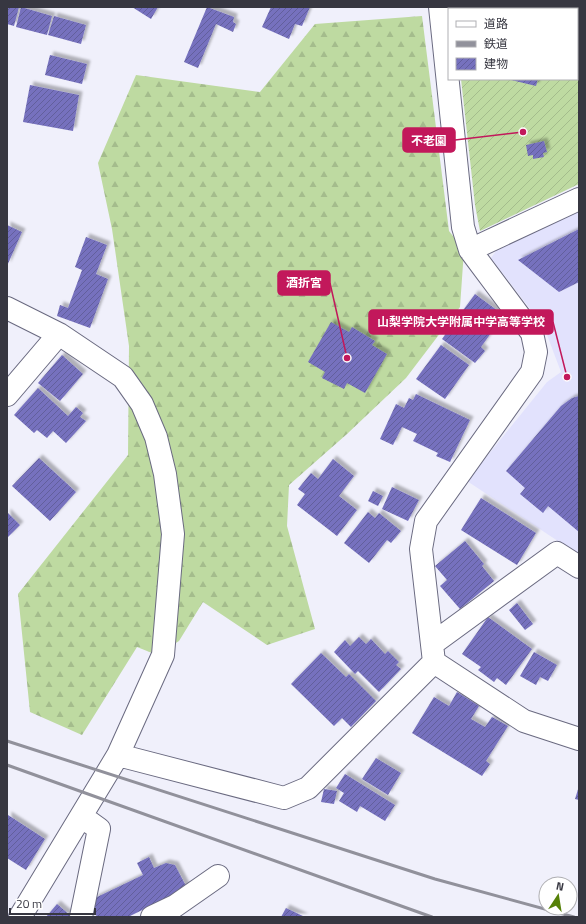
<svg xmlns="http://www.w3.org/2000/svg" width="586" height="924" font-family="'Titillium Web','Noto Sans JP',sans-serif">
  <style>
    .built { fill: #e2e2fd }
    .forest { fill: url(#forest-firs) }
    .garden { fill: url(#garden-furrows) }
    .building { fill: url(#building-hatch); filter: url(#shadow) }
    .lines { fill: none; stroke-linecap: round; stroke-linejoin: round }
    .minor-casing { stroke: #6a6a80; stroke-width: 24 }
    .minor { stroke: #fff; stroke-width: 22 }
    .rail { stroke: #91919b; stroke-width: 3 }
    .leader { fill: none; stroke: #c2185b; stroke-width: 1.5 }
    .callout-dot { fill: #c2185b; stroke: #fff; stroke-width: 1.5 }
    .callout { fill: #c2185b; stroke: #c2185b; stroke-width: 1.5 }
    .callout-label { font-size: 12px; text-anchor: middle; font-weight: bold; fill: #fff }
  </style>
  <defs>
    <pattern id="forest-firs" width="22" height="20" patternUnits="userSpaceOnUse"><rect width="22" height="20" fill="#bedaa1"/><path d="M5 1l3.5 6h-7zM16 11l3.5 6h-7z" fill="#a4bc8c"/></pattern>
    <pattern id="garden-furrows" width="10" height="10" patternUnits="userSpaceOnUse"><rect width="10" height="10" fill="#bedaa1"/><path d="M-1 1l2-2M0 10L10 0M9 11l2-2" fill="none" stroke="#a4bc8c"/></pattern>
    <pattern id="building-hatch" width="6" height="6" patternUnits="userSpaceOnUse"><rect width="6" height="6" fill="#7671be"/><path d="M-1 1l2-2M0 6l6-6M5 7l2-2" fill="none" stroke="#625e9c"/></pattern>
    <filter id="shadow"><feDropShadow dx="3.5" dy="-3.5" stdDeviation="1" flood-color="#0004"/></filter>
  </defs>
  <rect width="100%" height="100%" fill="#f0f0fb"/>
  <path class="built" d="M579,207V555L467,481L547,382L561,372L544,327L491,258L504,240Z"/>
  <path class="forest" d="M422,16L449,231L464,250L460,307L406,378L347,434L289,485L287,526L315,629L267,645L203,602L179,641L157,655L137,647L82,735L30,712L18,594L128,455L129,346L112,229L98,163L136,75L260,92L315,24Z"/>
  <path class="garden" d="M454,7H579V184L480,231L475,205L461,79H577V9H454Z"/>
  <path class="building" d="M7,7H19L14,26L7,24Z
    M21,7L52,16L47,35L16,27Z
    M132,7H158L151,19Z
    M207,7L234,17L233,22L236,24L233,32L216,24L198,68L184,62Z
    M271,7H310L302,26L295,24L289,39L262,27Z
    M54,16L86,25L81,44L48,35Z
    M50,55L87,64L82,84L45,75Z
    M507,79H538L536,86Z
    M30,85L79,95L73,131L23,122Z
    M544,141L547,152L543,153L544,157L533,159V155L528,156L526,145Z
    M7,225L22,232L7,266Z
    M579,229V282L559,292L518,260Z
    M86,237L107,245L96,274L108,279L90,328L57,316L60,305L68,308L82,270L75,267Z
    M475,294L498,311L495,315L501,319L481,347L485,351L475,363L442,339Z
    M331,322L349,332L352,327L375,341L372,345L387,354L365,393L347,383L344,389L322,378L325,372L308,362Z
    M441,345L469,365L445,399L416,379Z
    M62,355L83,374L60,401L38,383Z
    M38,388L68,416L76,407L83,413L80,417L86,421L66,443L53,431L47,438L37,430L34,433L14,415Z
    M416,394L470,420L450,462L436,456L438,453L413,441L417,434L402,427L393,445L380,439L396,404L404,408L409,398L413,400Z
    M579,396V532L548,506L543,513L520,494L525,488L506,471L561,406L572,398Z
    M39,458L76,492L50,521L12,486Z
    M333,459L354,476L339,496L357,510L337,536L297,505L305,494L298,489L311,473L318,479Z
    M392,487L419,500L408,521L382,509Z
    M373,491L383,496L378,506L368,501Z
    M481,498L536,533L517,565L461,530Z
    M7,512L20,525L7,538Z
    M368,512L375,518L379,513L401,531L391,543L387,540L369,563L344,543Z
    M465,541L484,564L482,566L494,581L460,609L440,586L447,580L435,566Z
    M517,603L533,624L525,630L509,610Z
    M488,617L532,649L506,685L497,678L494,682L478,670L481,667L462,654Z
    M359,637L366,644L371,639L385,654L388,651L399,662L396,665L401,669L379,692L358,671L355,674L334,652L345,640L350,646Z
    M534,652L557,665L548,681L540,677L536,685L520,676Z
    M321,653L346,677L349,674L376,701L351,727L342,718L334,726L291,684Z
    M457,692L479,706L471,719L485,727L492,717L508,726L486,761L490,764L482,776L412,733L434,697L449,706Z
    M376,758L401,773L388,795L362,779Z
    M345,774L395,805L385,821L360,806L357,812L339,801L344,793L336,788Z
    M579,786V800L575,799Z
    M324,789L337,791L334,804L321,802Z
    M8,815L45,839L26,870L7,858Z
    M149,857L154,868L166,863L175,865L187,888L128,917H97L92,907L95,898L143,875L137,863Z
    M57,904L71,916L70,917H46Z
    M286,908L305,917H281Z"/>
  <g class="lines">
    <g class="minor-casing">
      <path id="minor" d="M440,7L463,227L470,250L579,199
        M7,308L59,334L123,377L142,404L156,437L165,474L173,534L163,655L118,755L284,798L308,788L434,662L421,549L426,521L532,372L536,352L532,333L470,250
        M7,395L59,334
        M432,644L557,553L579,567
        M434,662L524,721L579,739
        M20,917L118,755
        M81,917L99,829L81,816
        M152,917L175,906L218,876"/>
    </g>
    <use href="#minor" class="minor"/>
    <path class="rail" d="M7,741L435,879L574,917
      M7,765L432,917"/>
  </g>
  <path class="leader" d="M523 132L455 140M347 358L330 283M567 377L553 322"/>
  <g class="callout-dot">
    <circle cx="523" cy="132" r="4"/>
    <circle cx="347" cy="358" r="4"/>
    <circle cx="567" cy="377" r="4"/>
  </g>
  <g class="callout">
    <rect x="403" y="128" width="52" height="24" rx="4"/>
    <rect x="278" y="271" width="52" height="24" rx="4"/>
    <rect x="369" y="310" width="184" height="24" rx="4"/>
  </g>
  <g class="callout-label">
    <text x="429" y="145">不老園</text>
    <text x="304" y="287">酒折宮</text>
    <text x="461" y="326">山梨学院大学附属中学高等学校</text>
  </g>
  <rect width="586" height="924" fill="none" stroke="#373741" stroke-width="16"/>
  <rect x="448" y="8" width="130" height="72" fill="#ffffff" stroke="#afafb3"/>
  <rect x="456" y="21" width="20" height="6" fill="#ffffff" stroke="#afafb3"/>
  <text x="484" y="28" font-size="12" fill="#373741">道路</text>
  <rect x="456" y="41" width="20" height="6" fill="#91919b" stroke="#afafb3"/>
  <text x="484" y="48" font-size="12" fill="#373741">鉄道</text>
  <rect x="456" y="58" width="20" height="12" fill="url(#building-hatch)" stroke="#afafb3"/>
  <text x="484" y="68" font-size="12" fill="#373741">建物</text>
  <g transform="translate(558 896) rotate(12)"><circle r="19" fill="#ffffff" stroke="#afafb3"/>
  <path d="M0-3L7 15L0 10L-7 15Z" fill="#568108"/>
  <text y="-6" font-size="11" font-weight="bold" text-anchor="middle" fill="#373741">N</text>
  </g>
  <path d="M10 908v6h85v-6" fill="none" stroke="#373741" stroke-width="2"/>
  <text x="16" y="908" font-size="12" fill="#373741" stroke="#ffffff" stroke-width="3" paint-order="stroke">20 m</text>
</svg>
